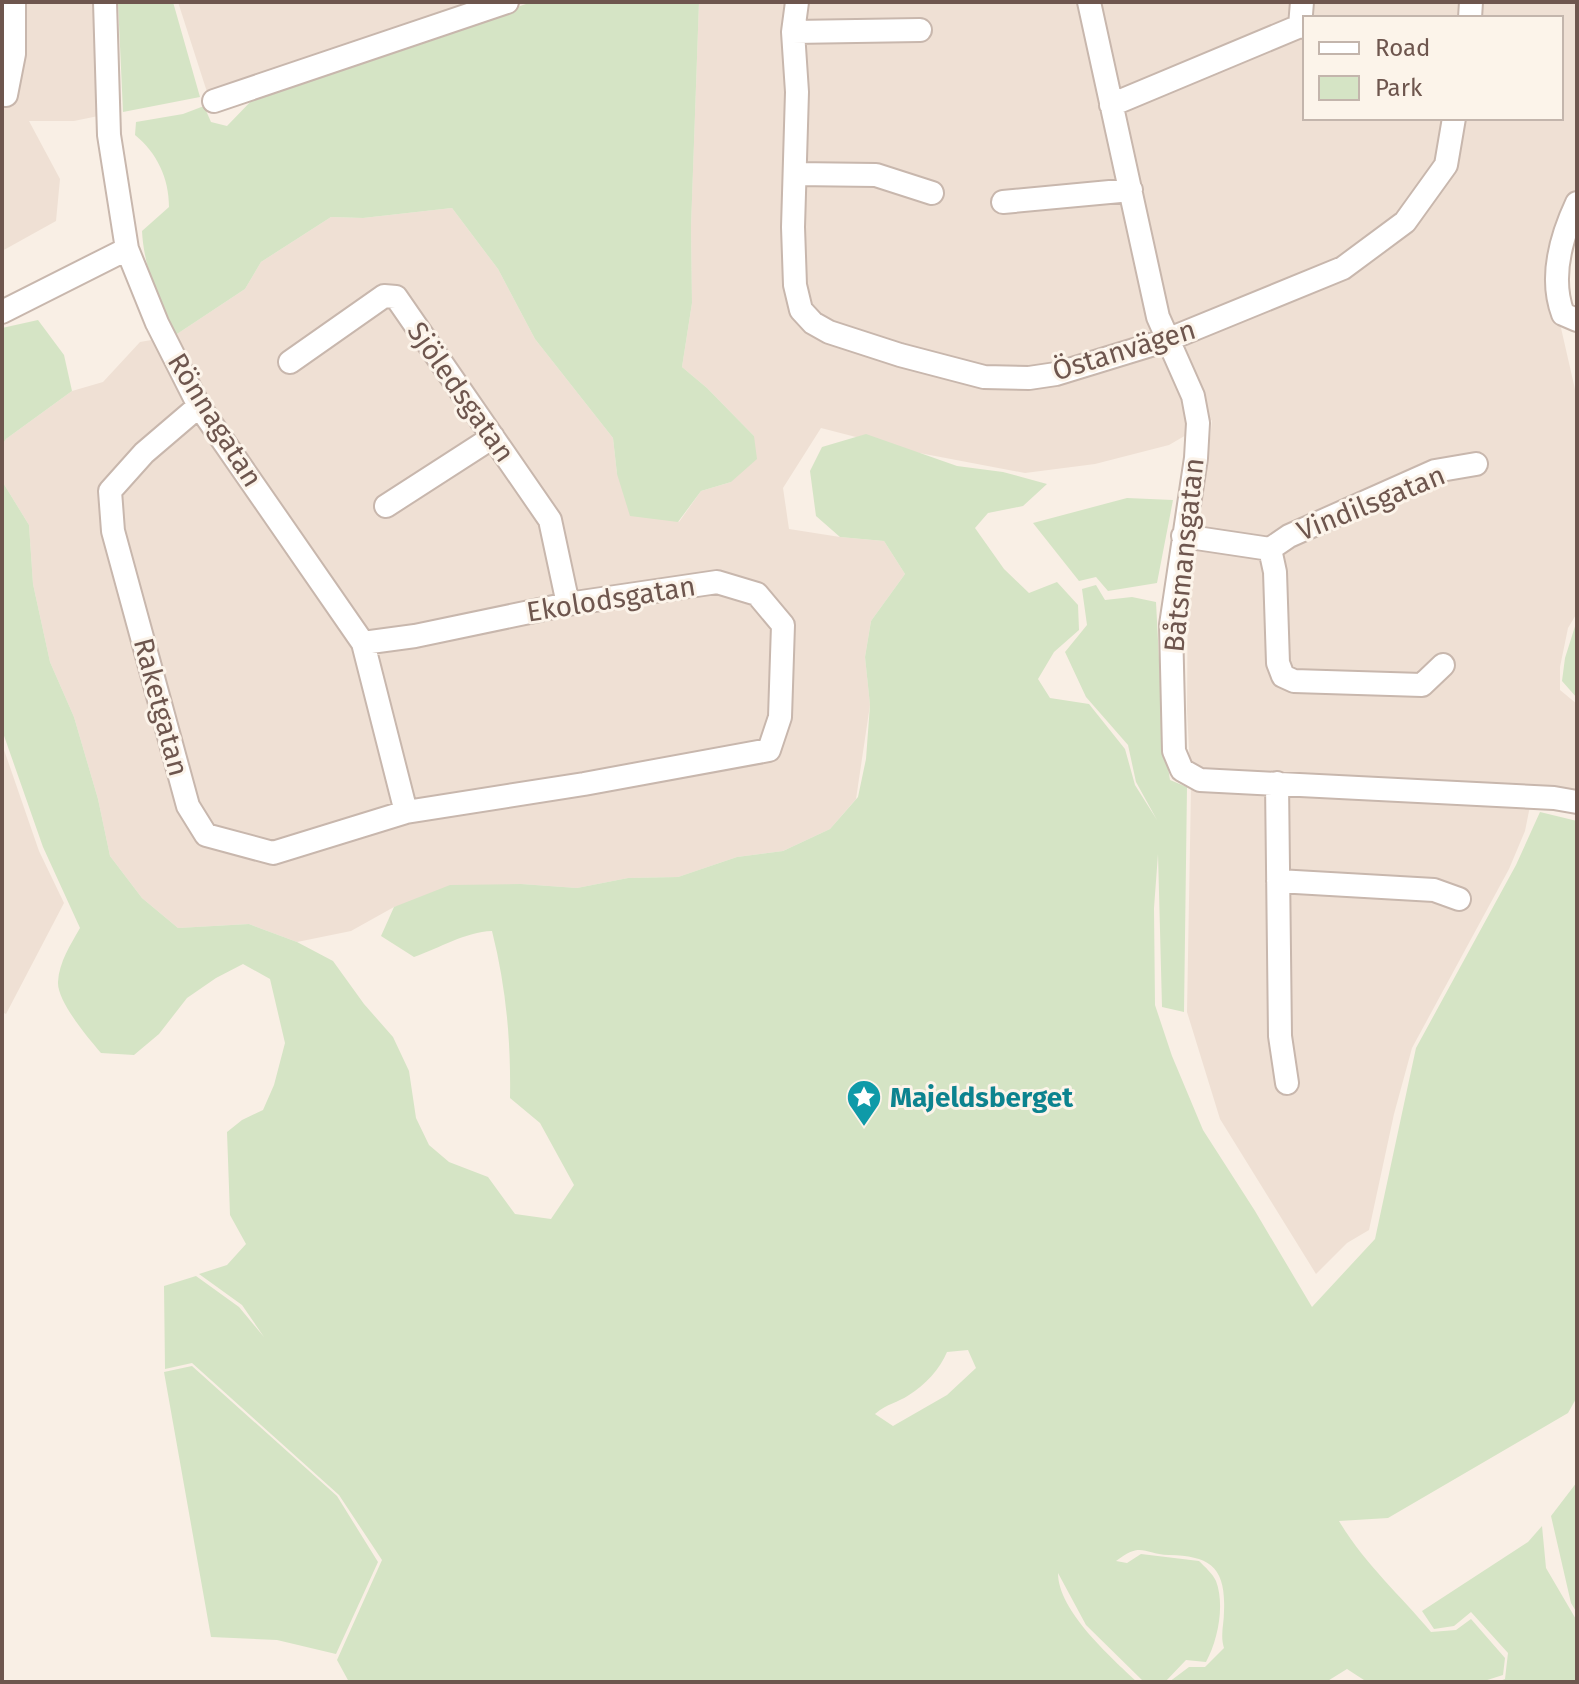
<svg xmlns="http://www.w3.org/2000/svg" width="1579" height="1684" font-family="'Fira Sans',sans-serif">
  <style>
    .residential { fill: #efe0d4; fill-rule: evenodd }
    .green { fill: #d5e4c5; fill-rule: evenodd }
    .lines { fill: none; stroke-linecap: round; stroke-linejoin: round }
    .minor-casing { stroke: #c8b7ad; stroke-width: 26 }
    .minor { stroke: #fff; stroke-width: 22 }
    .labels { text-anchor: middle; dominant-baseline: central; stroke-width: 6; stroke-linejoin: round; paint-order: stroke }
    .street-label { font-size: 28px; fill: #6e564e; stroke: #fcf4ea }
    .culture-label { font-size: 28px; font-weight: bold; fill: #0d838f; stroke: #fcf4ea; text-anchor: start }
  </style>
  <rect width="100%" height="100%" fill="#f9efe5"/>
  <path class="residential" d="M2,2H94L103,115L74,121H29L60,179L56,221L2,251Z
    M178,2H484L207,92Z
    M699,2H1577V203L1553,293L1577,398V613L1568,628L1560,667V690L1577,704V789L1533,791L1525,831L1509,869L1412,1048L1394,1114L1369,1230L1347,1243L1316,1274L1220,1119L1187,1012L1191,788L1187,710L1188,557L1206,476L1212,420L1169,445L1095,464L1025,473L914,452L821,428L783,488L789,529L840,537L884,541L905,574L871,621L865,657L870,705L856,799L830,829L783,851L737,857L678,877L628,878L577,888L521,884L394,907L351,931L297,942L249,924L178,928L142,898L110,856L98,799L74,717L50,662L33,584L29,525L2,481V445L6,439L72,391L103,382L140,342L174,336L245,289L261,262L331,217L363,218L452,208L498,269L535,339L613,438L617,474L679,522L701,491L731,482L754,436L707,388L682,367L692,303L691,227ZM1305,18H1561V118H1305Z
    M2,744L39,851L64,903L6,1014L2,1012Z"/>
  <path class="green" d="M118,2H173L200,97L123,112Z
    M532,2H699L691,227L692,303L682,367L707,388L754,436L757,459L731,482L701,491L678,522L630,516L617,474L613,438L535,339L498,269L452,208L363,218L331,217L261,262L245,289L174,336C159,302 144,269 142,231L169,207C169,178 157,153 135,135L136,122L183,114L204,106L211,122L227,126L257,95Z
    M38,320L64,355L72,391L6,439L2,445V328Z
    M866,434L957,466L1003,472L1047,484L1023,506L988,513L975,528L1004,569L1029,593L1057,582L1078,605L1079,630L1054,652L1038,679L1050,698L1089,704L1125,749L1135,785L1157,820L1136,782L1128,745L1086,697L1065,652L1087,625L1082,589L1096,585L1105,600L1132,597L1156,602L1163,736L1170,780L1187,787L1184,1012L1162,1007L1158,854L1154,908L1155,1005L1172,1056L1203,1130L1255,1211L1312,1307L1375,1239L1416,1048L1516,865L1540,812L1577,821V1397L1568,1413L1388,1518L1339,1521C1364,1563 1400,1595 1431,1632L1456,1630L1471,1619L1505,1658L1503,1675L1481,1682H1367L1347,1669L1326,1682H1169L1189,1667H1205L1224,1648C1220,1635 1224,1625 1224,1611C1226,1567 1210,1556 1169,1555C1143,1554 1142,1541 1116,1561L1127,1563L1141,1554L1199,1561C1205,1567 1213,1574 1216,1581C1225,1605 1218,1640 1206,1662L1186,1660L1165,1682H1144L1086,1625L1058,1573C1058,1611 1111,1657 1137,1682H349L337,1660L382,1560L339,1495L192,1363L165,1369L164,1286L196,1276L239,1307L264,1337L242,1305L199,1274L227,1265L246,1244L230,1215L227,1132L242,1120L263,1110L274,1085L285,1043L270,979L243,964L216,978L187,998L159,1034L134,1055L101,1053C88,1038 57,1001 58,982C59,962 71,944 80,928L43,847L2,730V481L29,525L33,584L50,662L74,717L98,799L110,856L142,898L178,928L249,924L297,942L333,961L364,1004L393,1037L409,1071L416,1118L429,1145L449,1162L488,1177L515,1214L551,1219L574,1185L540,1123L510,1098C511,1041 506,986 492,931C465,932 440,948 414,957L381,936L394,907L450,885L521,884L577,888L628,878L678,877L737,857L783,851L830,829L858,797L866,759L870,705L865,657L871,621L905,574L884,541L840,537L816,516L810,471L822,447ZM968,1350L976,1368L947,1395L893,1426L875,1414C888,1403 897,1403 909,1395C925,1385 940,1369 947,1352Z
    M1127,498L1173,500L1157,583L1108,591L1096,577L1079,581L1033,523Z
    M1577,620V698L1562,681L1565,658Z
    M192,1366L337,1496L378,1562L336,1654L277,1640L211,1637L164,1372Z
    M1577,1482V1613L1571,1603L1551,1516Z
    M1542,1526L1546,1568L1577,1621V1682H1497L1505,1679L1508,1653L1471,1612L1454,1626L1434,1629L1422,1611L1528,1542Z"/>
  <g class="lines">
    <g class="minor-casing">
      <path id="minor" d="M105,2L109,135L127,249L157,323L199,406L363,643L406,812
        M797,2L793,32L797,92L793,227L795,285L801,310L813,323L829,332L900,355L984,377L1029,378L1056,374L1167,340L1343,268L1405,222L1446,165L1454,118
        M1089,2L1158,317L1193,396L1198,423L1196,458L1171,625L1174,751L1182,770L1200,780L1554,798L1577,802
        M1470,18L1471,2
        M1300,26L1302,2
        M793,32L920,30
        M6,95L14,54V2
        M214,101L507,2
        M1111,105L1300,26L1305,27
        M795,174L876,175L932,193
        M1003,202L1131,190
        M1577,203C1561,237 1549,277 1563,314L1577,320
        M2,312L127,249
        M290,362L384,296L396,297L550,520L568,604
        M199,406L144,453L110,491L113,531L188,806L206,835L273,853L406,812L584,784L769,750L780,717L783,625L757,594L717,582L568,604L415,636L363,643
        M386,506L493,437
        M1183,536L1270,549L1289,536L1435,471L1476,464
        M1270,549L1275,572L1278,663L1283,676L1294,681L1422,685L1443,665
        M1277,783L1280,1036L1287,1083
        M1278,881L1434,890L1459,899"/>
    </g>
    <use href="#minor" class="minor"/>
  </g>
  <defs>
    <g id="sight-pin" transform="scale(1.8)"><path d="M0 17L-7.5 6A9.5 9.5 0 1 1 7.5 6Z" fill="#0f9aa8" stroke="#fcf4ea"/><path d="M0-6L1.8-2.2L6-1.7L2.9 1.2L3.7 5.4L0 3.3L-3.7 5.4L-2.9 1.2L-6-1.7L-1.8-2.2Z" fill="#fff"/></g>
  </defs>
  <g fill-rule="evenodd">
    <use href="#sight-pin" x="864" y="1097"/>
  </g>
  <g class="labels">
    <g class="street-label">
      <text transform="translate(1124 350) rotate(-17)">Östanvägen</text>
      <text transform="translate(461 392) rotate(55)">Sjöledsgatan</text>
      <text transform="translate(215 420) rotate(58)">Rönnagatan</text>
      <text transform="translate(1371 503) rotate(-22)">Vindilsgatan</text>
      <text transform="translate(1184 555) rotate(-84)">Båtsmansgatan</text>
      <text transform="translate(611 599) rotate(-9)">Ekolodsgatan</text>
      <text transform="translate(161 707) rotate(75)">Raketgatan</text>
    </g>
    <g class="culture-label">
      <text x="890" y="1097">Majeldsberget</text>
    </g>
  </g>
  <rect width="1579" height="1684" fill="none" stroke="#6e564e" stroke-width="8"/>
  <rect x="1303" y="16" width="260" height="104" fill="#fcf4ea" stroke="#c3b5ac" stroke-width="2"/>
  <rect x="1319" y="42" width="40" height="12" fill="#ffffff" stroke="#c3b5ac" stroke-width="2"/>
  <text x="1375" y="56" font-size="24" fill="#6e564e">Road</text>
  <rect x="1319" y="76" width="40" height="24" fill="#d5e4c5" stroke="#c3b5ac" stroke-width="2"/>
  <text x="1375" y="96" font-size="24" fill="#6e564e">Park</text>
</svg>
